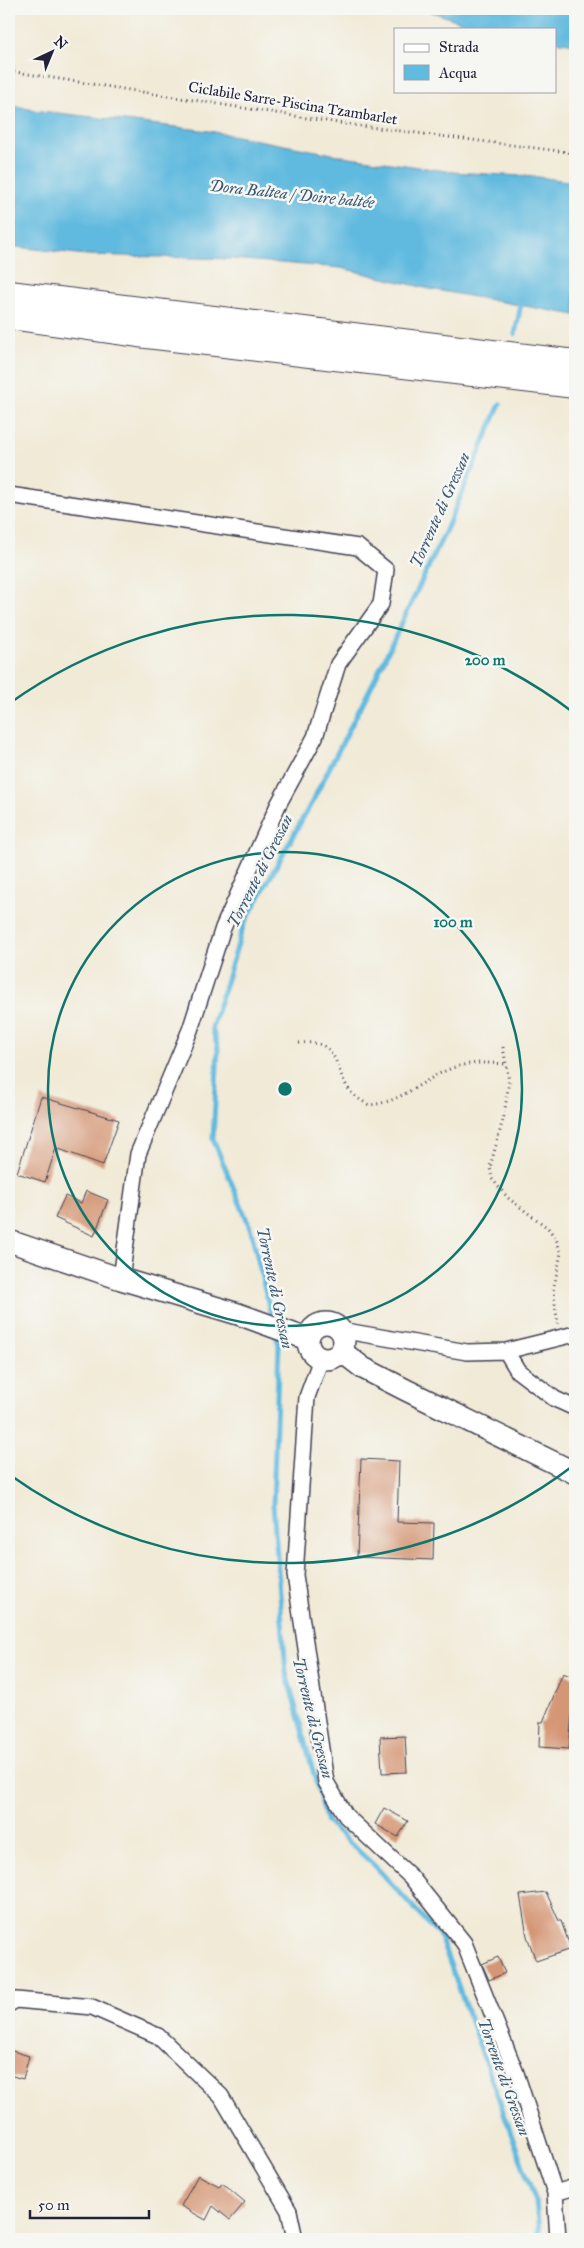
<svg xmlns="http://www.w3.org/2000/svg" width="584" height="2248" font-family="'IM FELL Great Primer',serif">
  <style>
    .water { fill: #61badf; stroke: #426e8d }
    .lines { fill: none; stroke-linecap: round; stroke-linejoin: round }
    .stream { stroke: #61badf; stroke-width: 5 }
    .building { fill: #d49674 }
    .minor-casing { stroke: #414052; stroke-width: 18 }
    .secondary-casing { stroke: #414052; stroke-width: 24 }
    .motorway-casing { stroke: #414052; stroke-width: 30 }
    .path { stroke: #414052; stroke-width: 3; stroke-dasharray: 1 4; stroke-linecap: butt }
    .minor { stroke: #fff; stroke-width: 15 }
    .secondary { stroke: #fff; stroke-width: 21 }
    .motorway { stroke: #fff; stroke-width: 28 }
    .ring { fill: none; stroke: #0f766e; stroke-width: 2.5 }
    .labels { text-anchor: middle; dominant-baseline: central; stroke-width: 5; stroke-linejoin: round; paint-order: stroke }
    .street-label { font-size: 15px; fill: #22223b; stroke: #f6f6f2 }
    .water-label { font-size: 16px; font-style: italic; fill: #385774; stroke: #f6f6f2 }
    .centre { fill: #0f766e; stroke: #f6f6f2; stroke-width: 2.5 }
    .ring-label { font-size: 15px; text-anchor: middle; font-weight: bold; fill: #0f766e; stroke: #f6f6f2; stroke-width: 5; stroke-linejoin: round; paint-order: stroke }
  </style>
  <rect width="100%" height="100%" fill="#f6f6f2"/>
  <filter id="ink" filterUnits="userSpaceOnUse"><feTurbulence type="fractalNoise" baseFrequency=".02" numOctaves="2"/><feDisplacementMap in="SourceGraphic" scale="10" xChannelSelector="R" yChannelSelector="G"/><feConvolveMatrix kernelMatrix="1 2 1 2 8 2 1 2 1" color-interpolation-filters="sRGB"/></filter>
  <filter id="wash" filterUnits="userSpaceOnUse"><feTurbulence type="fractalNoise" baseFrequency=".0096" numOctaves="4" result="noise"/><feDisplacementMap in="SourceGraphic" scale="20" xChannelSelector="R" yChannelSelector="G"/><feGaussianBlur stdDeviation="1.12" result="paint"/><feColorMatrix in="noise" values="0 0 0 0 0 0 0 0 0 0 0 0 0 0 0 0 0 1.4 0 .05"/><feComposite in="paint" operator="in"/></filter>
  <g filter="url(#wash)">
    <rect width="100%" height="100%" fill="#f1ead7"/>
    <path class="water" d="M423,9H575V44L555,41V29H483Z
      M9,104L33,110L209,131L343,156L453,172L538,177L575,182V315L430,289L341,268L232,259L86,255L9,246Z"/>
    <g class="lines">
      <path class="stream" d="M515,334L522,300
        M272,1319L250,1227L213,1139L218,1048L212,1028L244,924L313,800L375,679L446,530L500,404
        M276,1335L279,1345L273,1504L286,1672L327,1822L376,1867L440,1936L536,2202L540,2239"/>
    </g>
    <g id="blocks">
      <path class="building" d="M41,1097L119,1120L103,1165L56,1148L45,1182L17,1173Z
        M86,1191L108,1200L94,1236L55,1218L65,1196L81,1203Z
        M361,1459L399,1461L397,1522L434,1523L433,1560L357,1557Z
        M563,1673L575,1678V1716L572,1715L569,1749L539,1747L540,1722H543Z
        M405,1736L407,1772L382,1773L380,1737Z
        M384,1808L408,1821L398,1837L375,1824Z
        M546,1892L559,1921H561L571,1949L536,1961L527,1936L520,1895Z
        M498,1957L505,1973L489,1980L482,1964Z
        M9,2050L29,2056L23,2079L9,2075Z
        M198,2175L219,2186L222,2183L245,2202L230,2220L213,2206L206,2220L181,2206Z"/>
    </g>
  </g>
  <g filter="url(#ink)">
    <use href="#blocks" fill-opacity="0" stroke="#414052" stroke-width="1"/>
    <g class="lines">
      <g class="minor-casing">
        <path id="minor" d="M9,495L358,547L386,570L381,604L338,664L315,737L278,805L223,928L190,1030L138,1154L121,1279
          M340,1330L467,1352L506,1351L575,1334
          M506,1351L518,1371L555,1399L575,1408
          M321,1359L307,1397L295,1575L326,1782L346,1816L411,1877L464,1943L516,2073L555,2193L558,2239
          M9,2004L16,2000L92,2007L158,2036L221,2096L289,2211L295,2239
          M555,2193L575,2187"/>
      </g>
      <g class="secondary-casing">
        <path id="secondary" d="M9,1241L121,1279L238,1314L307,1339
          M308 1341a18 18 0 1 1 36 0a18 18 0 1 1-36 0Z
          M341,1351L363,1368L406,1390L575,1473"/>
      </g>
      <g class="motorway-casing">
        <path id="motorway" d="M9,295L575,364
          M9,315L138,333L575,384"/>
      </g>
      <path class="path" d="M9,71L345,124L575,153
        M299,1043C341,1039 332,1066 350,1091C355,1097 362,1101 369,1105C399,1103 419,1083 445,1071C465,1062 484,1062 505,1064
        M503,1047L509,1081L504,1116L490,1167L492,1179L508,1198L548,1228L556,1239L561,1253L553,1291L558,1324"/>
      <use href="#minor" class="minor"/>
      <use href="#secondary" class="secondary"/>
      <use href="#motorway" class="motorway"/>
    </g>
  </g>
  <g class="ring">
    <circle cx="285" cy="1089" r="237"/>
    <path d="M574 1465A474 474 0 0 1 10 1475M10 703A474 474 0 0 1 574 713"/>
  </g>
  <g class="labels">
    <g class="street-label">
      <text transform="translate(293 103) rotate(9)">Ciclabile Sarre-Piscina Tzambarlet</text>
    </g>
    <g class="water-label">
      <text transform="translate(292 194) rotate(6)">Dora Baltea / Doire baltée</text>
      <text transform="translate(440 510) rotate(-66)">Torrente di Gressan</text>
      <text transform="translate(260 871) rotate(-63)">Torrente di Gressan</text>
      <text transform="translate(275 1288) rotate(78)">Torrente di Gressan</text>
      <text transform="translate(313 1718) rotate(76)">Torrente di Gressan</text>
      <text transform="translate(504 2077) rotate(70)">Torrente di Gressan</text>
    </g>
  </g>
  <circle cx="285" cy="1089" r="8" class="centre"/>
  <g class="ring-label">
    <text x="485" y="665">200 m</text>
    <text x="453" y="927">100 m</text>
  </g>
  <rect width="584" height="2248" fill="none" stroke="#f6f6f2" stroke-width="30"/>
  <rect x="394" y="28" width="162" height="65" fill="#f6f6f2" stroke="#a1a1a9"/>
  <rect x="404" y="44" width="25" height="8" fill="#ffffff" stroke="#a1a1a9"/>
  <text x="439" y="52" font-size="15" fill="#22223b">Strada</text>
  <rect x="404" y="65" width="25" height="15" fill="#61badf" stroke="#a1a1a9"/>
  <text x="439" y="78" font-size="15" fill="#22223b">Acqua</text>
  <g transform="translate(52 52) rotate(44)" stroke="#f6f6f2" stroke-width="4" paint-order="stroke">
  <path d="M0-4L9 19L0 12L-9 19Z" fill="#22223b"/>
  <text y="-8" font-size="14" font-weight="bold" text-anchor="middle" fill="#22223b">N</text>
  </g>
  <path d="M30 2210v8h119v-8" fill="none" stroke="#22223b" stroke-width="2.5"/>
  <text x="38" y="2210" font-size="15" fill="#22223b" stroke="#f6f6f2" stroke-width="4" paint-order="stroke">50 m</text>
</svg>
